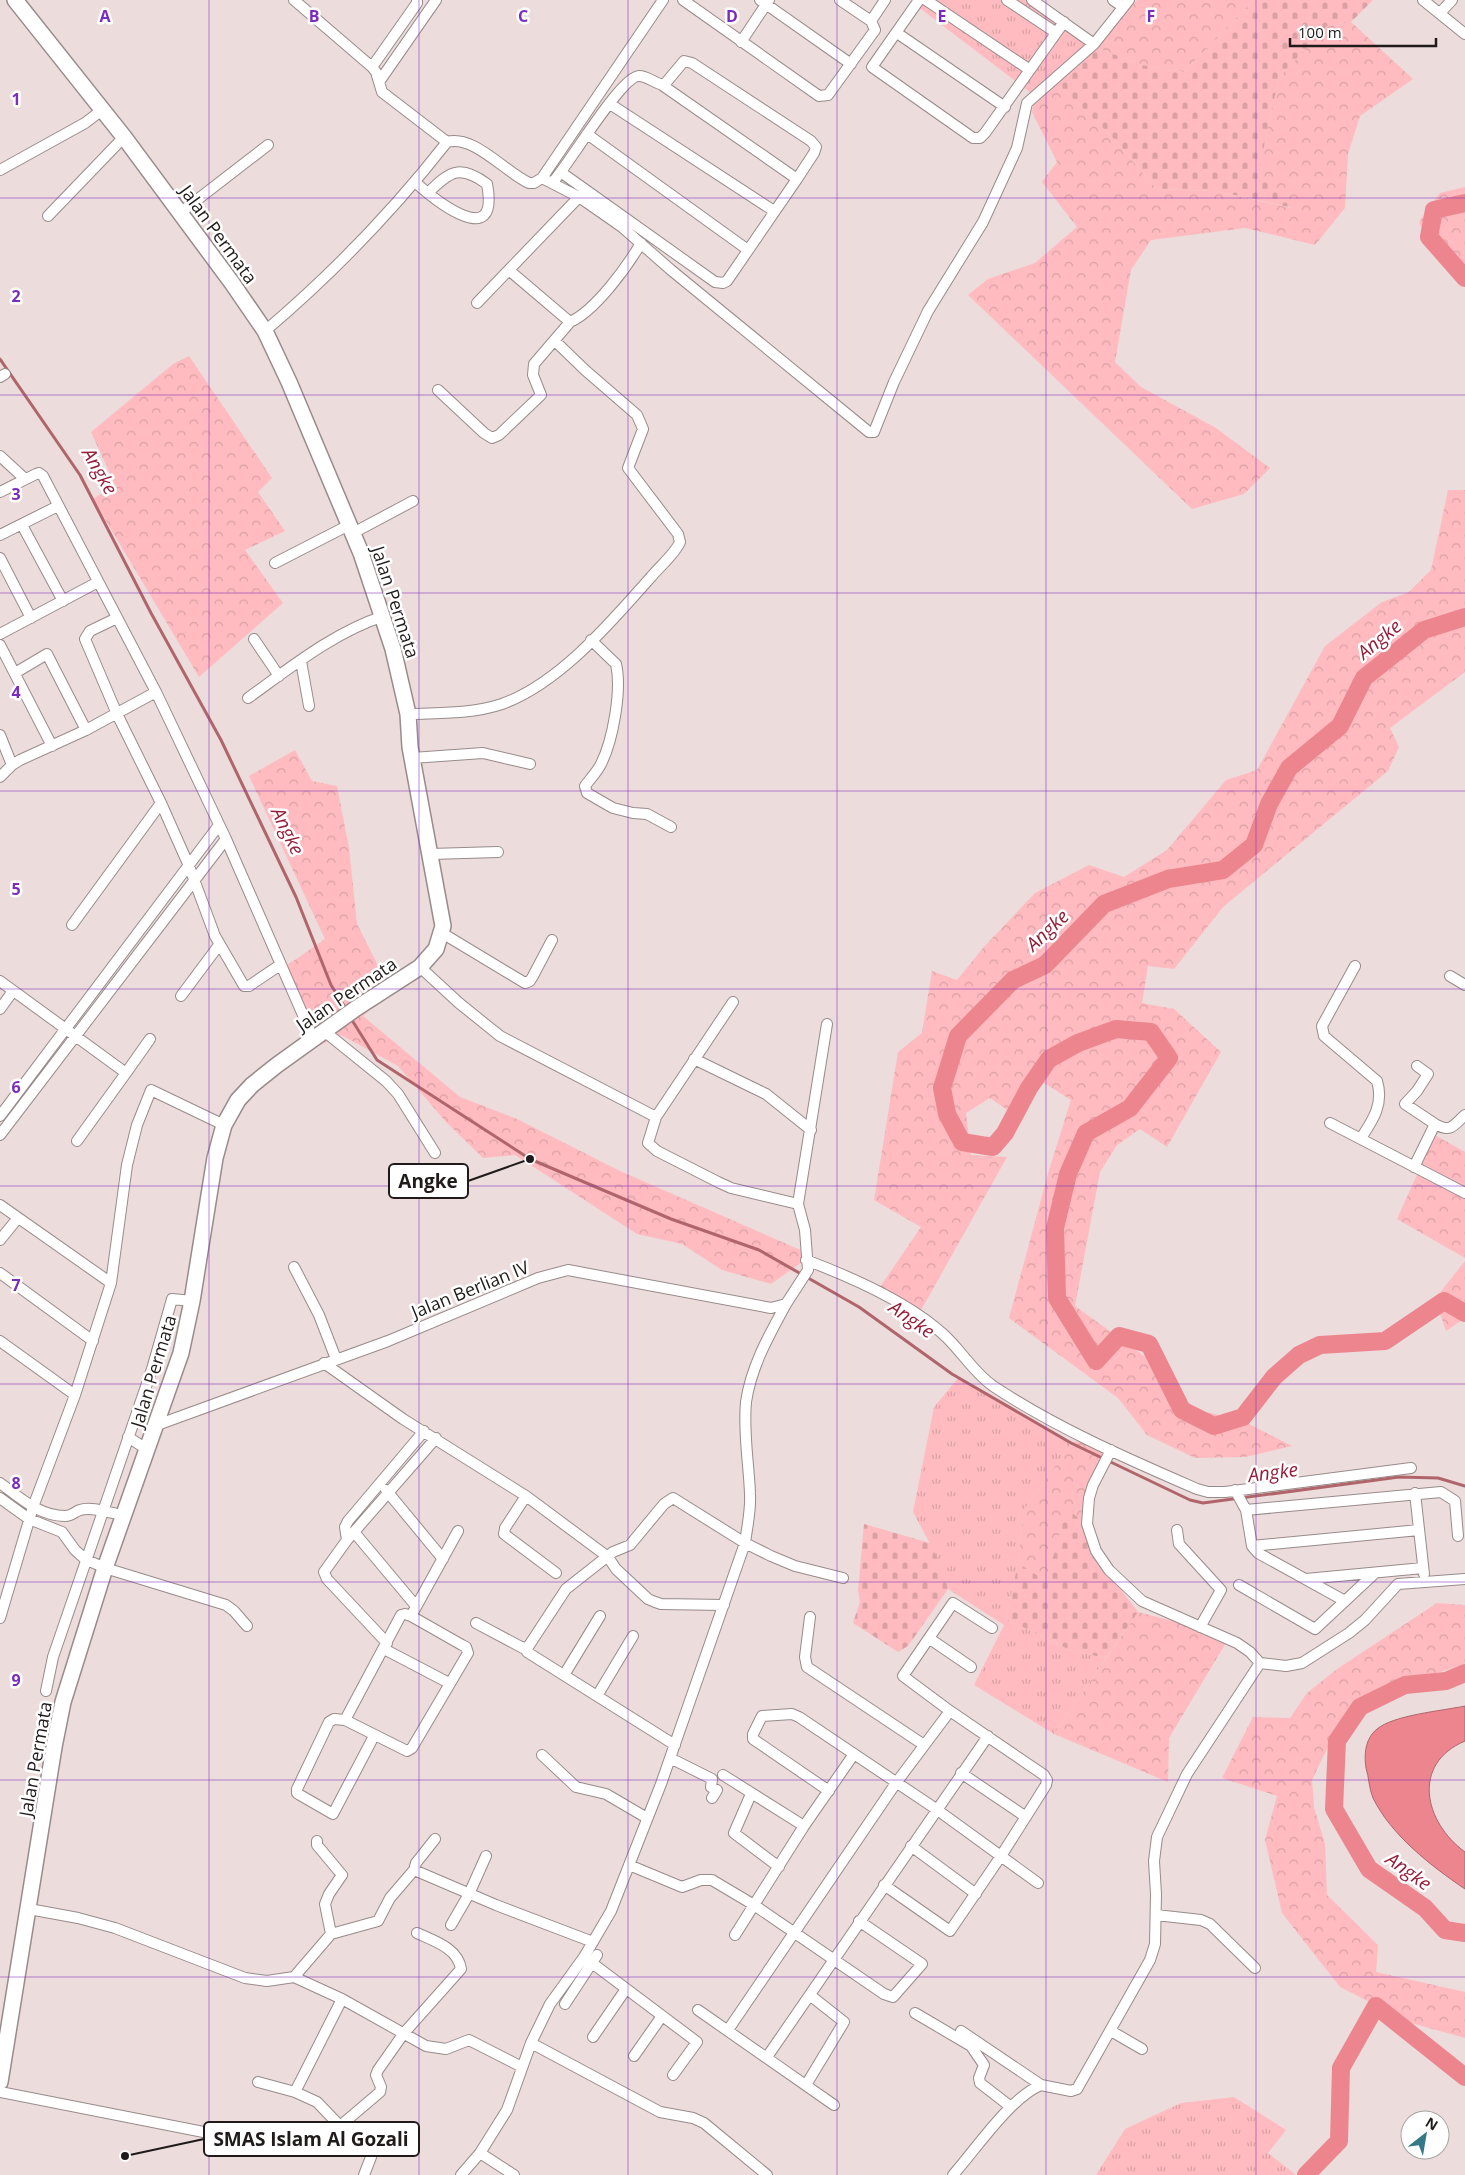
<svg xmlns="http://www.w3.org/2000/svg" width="1465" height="2175" font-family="'Open Sans',sans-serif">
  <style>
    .grass { fill: url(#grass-tufts) }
    .forest { fill: url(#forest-crowns) }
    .cemetery { fill: url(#cemetery-stones) }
    .water { fill: #ed858e; stroke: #b0656b }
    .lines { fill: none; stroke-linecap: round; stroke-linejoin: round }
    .stream { stroke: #b0656b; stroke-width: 3 }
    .river { stroke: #ed858e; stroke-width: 18 }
    .minor-casing { stroke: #998b8b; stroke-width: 12 }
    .primary-casing { stroke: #998b8b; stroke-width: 18 }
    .minor { stroke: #fff; stroke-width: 10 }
    .primary { stroke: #fff; stroke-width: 15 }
    .grid { fill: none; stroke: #7b2cbf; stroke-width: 1; stroke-opacity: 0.55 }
    .labels { text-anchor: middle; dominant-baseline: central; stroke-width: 5; stroke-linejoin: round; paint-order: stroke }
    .street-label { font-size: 18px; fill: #201a1a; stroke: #fff }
    .water-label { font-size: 19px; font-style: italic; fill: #971c37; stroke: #fff }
    .grid-label { font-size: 16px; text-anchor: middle; font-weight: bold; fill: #7b2cbf; stroke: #fff; stroke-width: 5; stroke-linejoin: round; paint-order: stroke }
    .leader { fill: none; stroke: #201a1a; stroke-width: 2 }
    .callout-dot { fill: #201a1a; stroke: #fff; stroke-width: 2 }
    .callout { fill: #fff; stroke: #201a1a; stroke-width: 2 }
    .callout-label { font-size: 19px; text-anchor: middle; font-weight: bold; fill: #201a1a }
  </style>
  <defs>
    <pattern id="grass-tufts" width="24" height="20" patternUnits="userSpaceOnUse" patternTransform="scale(1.25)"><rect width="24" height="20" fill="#ffbbbf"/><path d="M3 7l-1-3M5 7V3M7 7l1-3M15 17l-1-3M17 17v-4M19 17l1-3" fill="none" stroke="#daa0a4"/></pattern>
    <pattern id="forest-crowns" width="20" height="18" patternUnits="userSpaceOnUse" patternTransform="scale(1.25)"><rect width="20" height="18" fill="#ffbbbf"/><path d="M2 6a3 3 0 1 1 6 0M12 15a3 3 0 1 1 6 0" fill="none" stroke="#daa0a4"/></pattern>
    <pattern id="cemetery-stones" width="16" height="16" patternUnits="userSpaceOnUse" patternTransform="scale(1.25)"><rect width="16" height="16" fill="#ffbbbf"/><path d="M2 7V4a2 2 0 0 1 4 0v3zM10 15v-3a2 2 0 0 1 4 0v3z" fill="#daa0a4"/></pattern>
  </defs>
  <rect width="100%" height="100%" fill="#ecdcdc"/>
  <path class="grass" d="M916,0H1029L1097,48L1035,96L913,3Z
    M959,1377L1072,1442L1024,1510L1018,1563L1006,1619L1072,1651L1106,1658L1054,1734L974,1685L1004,1625L948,1589L942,1566L913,1512L934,1407Z
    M1234,2097L1286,2130L1268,2153L1296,2175H1096L1125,2129L1181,2103Z"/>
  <path class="forest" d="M1137,0H1254L1184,72L1142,65L1097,48Z
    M1351,22L1413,79L1360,116L1348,154L1345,208L1315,245L1245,228L1151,240L1131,270L1115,362L1141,387L1216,428L1270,468L1244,494L1192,509L968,295L988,279L1035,263L1077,227L1042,182L1057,162L1032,112L1035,96L1055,81L1111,136L1157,189L1216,191L1291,208L1258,174L1279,77L1327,26Z
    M1465,187V271L1432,251L1419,222L1440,193Z
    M189,356L272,478L258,492L285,531L245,550L283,603L199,677L93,499L115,485L91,432L173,364Z
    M1448,490H1465V672L1390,728L1399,747L1388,771L1223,907L1174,969L1148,966L1142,1003L1174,1009L1221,1052L1167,1147L1140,1129L1117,1145L1100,1172L1075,1306L1176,1379L1182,1406L1243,1421L1292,1446L1245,1457L1195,1458L1147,1435L1118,1398L1009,1318L1049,1170L1071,1100L1039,1080L1016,1116L990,1098L966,1113L971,1155L1007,1157L911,1328L880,1287L921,1227L874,1200L898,1052L922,1033L932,971L957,980L983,948L1035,893L1089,865L1124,877L1167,850L1226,780L1257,770L1325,646L1382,602L1409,592L1431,570Z
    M295,750L312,781L337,786L349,848L357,924L391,991L363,1016L460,1097L517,1119L620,1171L812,1255L771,1284L722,1270L682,1244L637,1234L515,1155L483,1158L446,1122L398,1066L341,1035L316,1047L282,969L325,939L249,776Z
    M1435,1135L1465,1152V1258L1397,1219Z
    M1465,1261V1318L1446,1331L1435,1299Z
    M1093,1440L1111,1448L1084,1522L1067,1510L1046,1581L1018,1563L1024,1510L1072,1442Z
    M1437,1603L1465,1605V1664L1380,1692L1337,1728L1312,1780L1314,1807L1325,1844L1327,1895L1378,1945L1376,1972L1465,1992V2038L1411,2023L1340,1987L1282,1913L1265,1840L1277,1796L1222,1778L1253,1717L1290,1718L1307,1693L1337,1669Z
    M1138,1612L1230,1636L1169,1738L1168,1782L1054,1734Z"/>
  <path class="cemetery" d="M1254,0H1373L1351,22L1327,26L1279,77L1258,174L1293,208L1216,191L1157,189L1111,136L1055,81L1097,48L1142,65L1184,72Z
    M1067,1509L1084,1522L1093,1553L1138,1612L1106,1658L1072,1651L1006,1619L1018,1563L1046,1581Z
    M864,1524L930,1543L942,1566L948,1589L908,1646L898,1652L853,1623L860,1602L858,1591Z"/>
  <path class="water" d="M1465,1706V1741C1411,1764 1424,1822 1465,1852V1889C1431,1866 1391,1835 1373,1798C1369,1789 1369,1777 1366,1768C1364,1754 1365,1739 1377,1729C1394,1715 1441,1711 1465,1706Z"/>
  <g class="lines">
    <path class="stream" d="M0,359L80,475L151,613L221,740L296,897L331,985L346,1009
      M350,1017L377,1060L530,1159L671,1219L759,1250L859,1307L952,1374L1071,1443L1190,1500L1203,1503L1399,1477L1438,1478L1465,1486"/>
    <path class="river" d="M1465,203L1434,210L1429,237L1465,278
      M1465,617L1424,630L1364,678L1340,726L1289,768L1269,804L1254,845L1223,870L1168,879L1104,904L1045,965L1013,980L958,1036L942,1088L947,1114L962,1142L993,1147L1005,1133L1029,1088L1049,1059L1078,1043L1116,1029L1151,1032L1169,1058L1130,1108L1086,1133L1068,1174L1055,1228L1057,1298L1096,1361L1119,1336L1149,1344L1182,1410L1214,1426L1243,1417L1274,1377L1299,1355L1320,1345L1385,1341L1444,1301L1465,1313
      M1465,1673L1446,1681L1405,1685L1360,1707L1337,1741L1334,1809L1369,1869L1425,1908L1445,1930L1465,1933
      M1306,2175L1339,2141L1341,2068L1376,2006L1465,2077"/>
    <g class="minor-casing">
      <path id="minor" d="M294,0L372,67L376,72L382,92L447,142
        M683,0L819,96L828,95L875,30L871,21L840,0
        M760,0L851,64
        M919,0L872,67L973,138H980L985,133L1064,22
        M926,0L1030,70
        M1007,0L1055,32
        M1032,0L1094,44
        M1113,0L1123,7
        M1423,0L1465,34
        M1440,13L1452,0
        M871,21L885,0
        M897,33L1005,107
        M741,42L769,0
        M372,67L417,3V0
        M379,82L436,0
        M662,85L797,179
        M610,104L774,211
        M587,134L748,250
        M0,170L85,123L102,110
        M542,178L579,197L622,227L671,270L869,432H874L894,382L928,311L983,222L1017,148L1027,103L1094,44L1129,0
        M415,182C436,201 500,252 487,184C460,164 450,171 428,193
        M552,183C568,166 621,76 639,76C648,76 655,84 664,85L684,61L692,63L811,141L816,147L814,153L797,179L727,281L723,283L715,282L562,173
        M180,213L268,145
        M48,216L124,137
        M510,271L570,322C595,311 627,267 641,243
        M477,303L579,197
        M265,331C331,275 393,211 447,142C473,134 505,172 529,183H534L542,178L663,0
        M0,377L5,374
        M438,390L484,433L492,438L499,435L541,395L533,375L534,364L570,322
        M0,456L25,479
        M0,492L36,474L39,473L43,476L156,692L226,839L313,1038
        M22,525L63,601
        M353,533L413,501
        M0,535L58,506
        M0,558L31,618
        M275,563L349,525
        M117,618L90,631L85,639L117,714L161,803L189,866L215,936L244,986H249L280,965
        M0,634L98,582
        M254,639L279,676
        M591,640L616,664C622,690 613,740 601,764C597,772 590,779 585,786L587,793L613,808L633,813L647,814L671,827
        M0,645L52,746
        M301,661L309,706
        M15,673L47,654L86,730
        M248,698C290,668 334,632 384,616
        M408,714C439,713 472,714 502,704C560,683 611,622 651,577C660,566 675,554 680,542L678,534L628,468L643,429L637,415L585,370L555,341
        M0,735L12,765
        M412,758L483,753L530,764
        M0,777L12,765L20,760L86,730L156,692
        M431,854L498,852
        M72,925L161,803
        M442,933L525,983L530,981L533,976L552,940
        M1355,966L1322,1026L1324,1036L1377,1081C1384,1104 1373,1120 1361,1138
        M420,967L459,1003L500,1036L656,1117
        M1450,976L1465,985
        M0,981L126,1073L77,1141
        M181,996L219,945
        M733,1002L656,1117L648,1143L657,1151L718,1182L731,1188L798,1204
        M0,1009L13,991
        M324,1031L386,1081L398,1094L435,1153
        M694,1059L766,1094L811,1130
        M126,1073L150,1039
        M0,1116L219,825
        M1330,1123L1465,1193
        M1435,1124C1451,1133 1453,1126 1465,1115
        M0,1135L226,839
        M1414,1167L1435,1124L1405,1104L1417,1091L1428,1074L1417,1066
        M0,1205L111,1283
        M0,1240L18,1218
        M806,1260C851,1277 907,1301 943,1334C961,1350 973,1372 993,1386C1056,1428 1128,1459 1197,1489L1208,1492H1225L1411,1468
        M294,1267L319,1315L336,1359
        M0,1273L93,1341
        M0,1341L75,1395
        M324,1363L403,1419L526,1496L608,1557L616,1569L648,1599L655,1602L661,1604L724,1605
        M157,1425L388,1341L538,1278L568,1270L771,1308L786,1304L808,1270L805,1230L798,1204L827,1024
        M128,1437L148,1450
        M1111,1450L1093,1485L1089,1498L1087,1524L1096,1551L1109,1570L1142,1601L1237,1643L1250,1652L1260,1663
        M0,1483C19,1497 39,1516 65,1516C72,1516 74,1512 80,1510C92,1506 110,1513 122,1515
        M386,1490L443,1559
        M1235,1490L1246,1510L1252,1546L1258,1553L1345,1601
        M1415,1493L1424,1574
        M526,1496L505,1528L504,1534L556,1573
        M0,1498L29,1519L62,1532L75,1550L85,1559L105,1568L226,1605L234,1611L247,1626
        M1246,1510L1441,1492L1455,1501L1458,1536
        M1177,1530L1179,1544L1221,1590L1200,1627
        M354,1532L416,1606
        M347,1540L345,1527L348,1521L424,1431
        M1252,1546L1419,1530
        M1306,1579L1423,1568
        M1239,1585L1315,1629L1375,1573
        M411,1616L462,1645L466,1647L468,1653L412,1748L407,1751L345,1720L401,1615L405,1614L411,1616L458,1531
        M810,1617L805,1657L807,1667L924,1745
        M0,1618L33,1507L75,1395L111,1283L127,1165L137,1125L151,1090L224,1125
        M476,1623L523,1648L528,1647L566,1589L613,1552L630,1545L664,1504L673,1498L745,1543L771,1556L795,1566L843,1578
        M930,1639L971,1667
        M387,1643L327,1579L324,1572L347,1540L436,1438
        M384,1649L449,1683
        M527,1652L675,1745
        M564,1675L600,1616
        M46,1691L53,1657L152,1369L172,1299L192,1301
        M597,1696L633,1636
        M345,1720L334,1719L329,1722L297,1789V1793L300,1795L333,1814L374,1736
        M542,1755L576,1787L606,1794L647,1818
        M670,1758L712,1779L711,1787L717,1790L712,1798
        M961,1773L1026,1817
        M723,1775L804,1826
        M829,1791L753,1739V1734L762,1716L792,1714L799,1717L936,1809L1038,1883
        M751,1794L734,1833L779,1867
        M317,1841V1845L342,1875L329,1894L325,1904L331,1934
        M911,1846L976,1894
        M629,1865L682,1887L701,1880H712L754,1905L884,1994L893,1997L922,1964L859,1921
        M414,1870L496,1905L593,1942
        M884,1885L950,1931L1001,1856L1046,1785L1047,1780L1044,1775L950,1711L903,1676L953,1603L992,1628
        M29,1909L78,1918L115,1928L245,1978L267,1981L294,1977L342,1999L426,2046L446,2049L469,2040L522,2067
        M1156,1915L1201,1920L1210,1924L1255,1968
        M451,1925L469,1894L486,1856
        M735,1935L804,1826L854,1754
        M584,1957L697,2042L673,2075
        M294,1977L331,1934L378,1921L390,1898L414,1870L416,1863L435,1839
        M565,2004L597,1955
        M698,2010L834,2105
        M915,2013L971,2046L984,2065L979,2078L980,2083L1011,2107
        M728,2030L896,1783L950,1711
        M961,2031L1041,2085L1071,2091L1077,2089L1150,1960L1155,1944L1156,1894L1154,1861L1157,1837L1187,1774L1260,1663L1286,1666L1302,1663L1349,1633L1365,1620L1398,1584L1465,1579
        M1111,2031L1142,2049
        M593,2037L626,1989
        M531,2043L660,2112L693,2118L704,2123L767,2175
        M634,2056L662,2016
        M767,2057L988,1736
        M258,2082L295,2092L317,2102L340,2126L371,2151V2157L364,2175
        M806,2085L844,2022L811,1996
        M0,2092L239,2139
        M295,2092L342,1999
        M340,2126L380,2092L381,2087L376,2075L378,2070L404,2033L461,1969C458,1948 434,1941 417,1933
        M480,2153L514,2175
        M461,2175L480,2153L507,2110L531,2043L550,2004L584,1957L611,1911L661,1784L745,1543C747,1527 751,1511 750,1494C749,1464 743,1433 746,1402C751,1367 769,1335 786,1304
        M953,2175C976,2149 1010,2098 1041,2085"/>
    </g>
    <g class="primary-casing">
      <path id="primary" d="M0,2082L54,1747L63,1702L105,1568L181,1353L192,1301L215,1158L224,1125L238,1100L252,1085L277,1065L355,1009L420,967L436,949L443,926L410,747L408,714L393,649L361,553L289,382L265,331L232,283L124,137L15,0"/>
    </g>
    <use href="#minor" class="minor"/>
    <use href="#primary" class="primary"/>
  </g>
  <path class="grid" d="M209,0V2175M419,0V2175M628,0V2175M837,0V2175M1046,0V2175M1256,0V2175M0,198H1465M0,395H1465M0,593H1465M0,791H1465M0,989H1465M0,1186H1465M0,1384H1465M0,1582H1465M0,1780H1465M0,1977H1465"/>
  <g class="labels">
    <g class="street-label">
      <text transform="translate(219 234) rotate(54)">Jalan Permata</text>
      <text transform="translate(396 602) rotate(72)">Jalan Permata</text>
      <text transform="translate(346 994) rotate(-34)">Jalan Permata</text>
      <text transform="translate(470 1289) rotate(-22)">Jalan Berlian IV</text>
      <text transform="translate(153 1371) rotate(-73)">Jalan Permata</text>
      <text transform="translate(35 1759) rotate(-80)">Jalan Permata</text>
    </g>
    <g class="water-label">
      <text transform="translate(100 471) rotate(60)">Angke</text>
      <text transform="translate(1379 639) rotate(-39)">Angke</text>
      <text transform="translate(288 831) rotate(64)">Angke</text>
      <text transform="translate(1047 930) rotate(-43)">Angke</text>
      <text transform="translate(912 1319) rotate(35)">Angke</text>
      <text transform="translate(1273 1472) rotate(-7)">Angke</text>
      <text transform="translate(1409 1871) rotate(36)">Angke</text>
    </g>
  </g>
  <g class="grid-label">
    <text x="105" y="22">A</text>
    <text x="314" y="22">B</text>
    <text x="523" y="22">C</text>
    <text x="732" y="22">D</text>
    <text x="942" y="22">E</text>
    <text x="1151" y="22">F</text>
    <text x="16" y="105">1</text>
    <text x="16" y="302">2</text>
    <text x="16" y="500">3</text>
    <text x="16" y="698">4</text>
    <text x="16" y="895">5</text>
    <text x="16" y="1093">6</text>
    <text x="16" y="1291">7</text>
    <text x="16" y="1489">8</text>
    <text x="16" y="1686">9</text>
  </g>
  <path class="leader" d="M530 1159L468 1181M125 2156L204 2139"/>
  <g class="callout-dot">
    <circle cx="530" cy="1159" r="5"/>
    <circle cx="125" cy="2156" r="5"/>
  </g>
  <g class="callout">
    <rect x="389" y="1164" width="79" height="34" rx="5"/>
    <rect x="204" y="2122" width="215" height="34" rx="5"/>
  </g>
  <g class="callout-label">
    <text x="428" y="1188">Angke</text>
    <text x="311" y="2146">SMAS Islam Al Gozali</text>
  </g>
  <g transform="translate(1425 2135) rotate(31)"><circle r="24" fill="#ffffff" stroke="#a6a3a3"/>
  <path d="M0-4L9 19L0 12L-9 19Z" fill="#347987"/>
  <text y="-8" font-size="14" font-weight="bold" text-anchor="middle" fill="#201a1a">N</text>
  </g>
  <path d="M1290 38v8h146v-8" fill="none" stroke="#201a1a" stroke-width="2.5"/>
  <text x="1298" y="38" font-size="15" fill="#201a1a" stroke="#ffffff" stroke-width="4" paint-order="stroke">100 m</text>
</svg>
